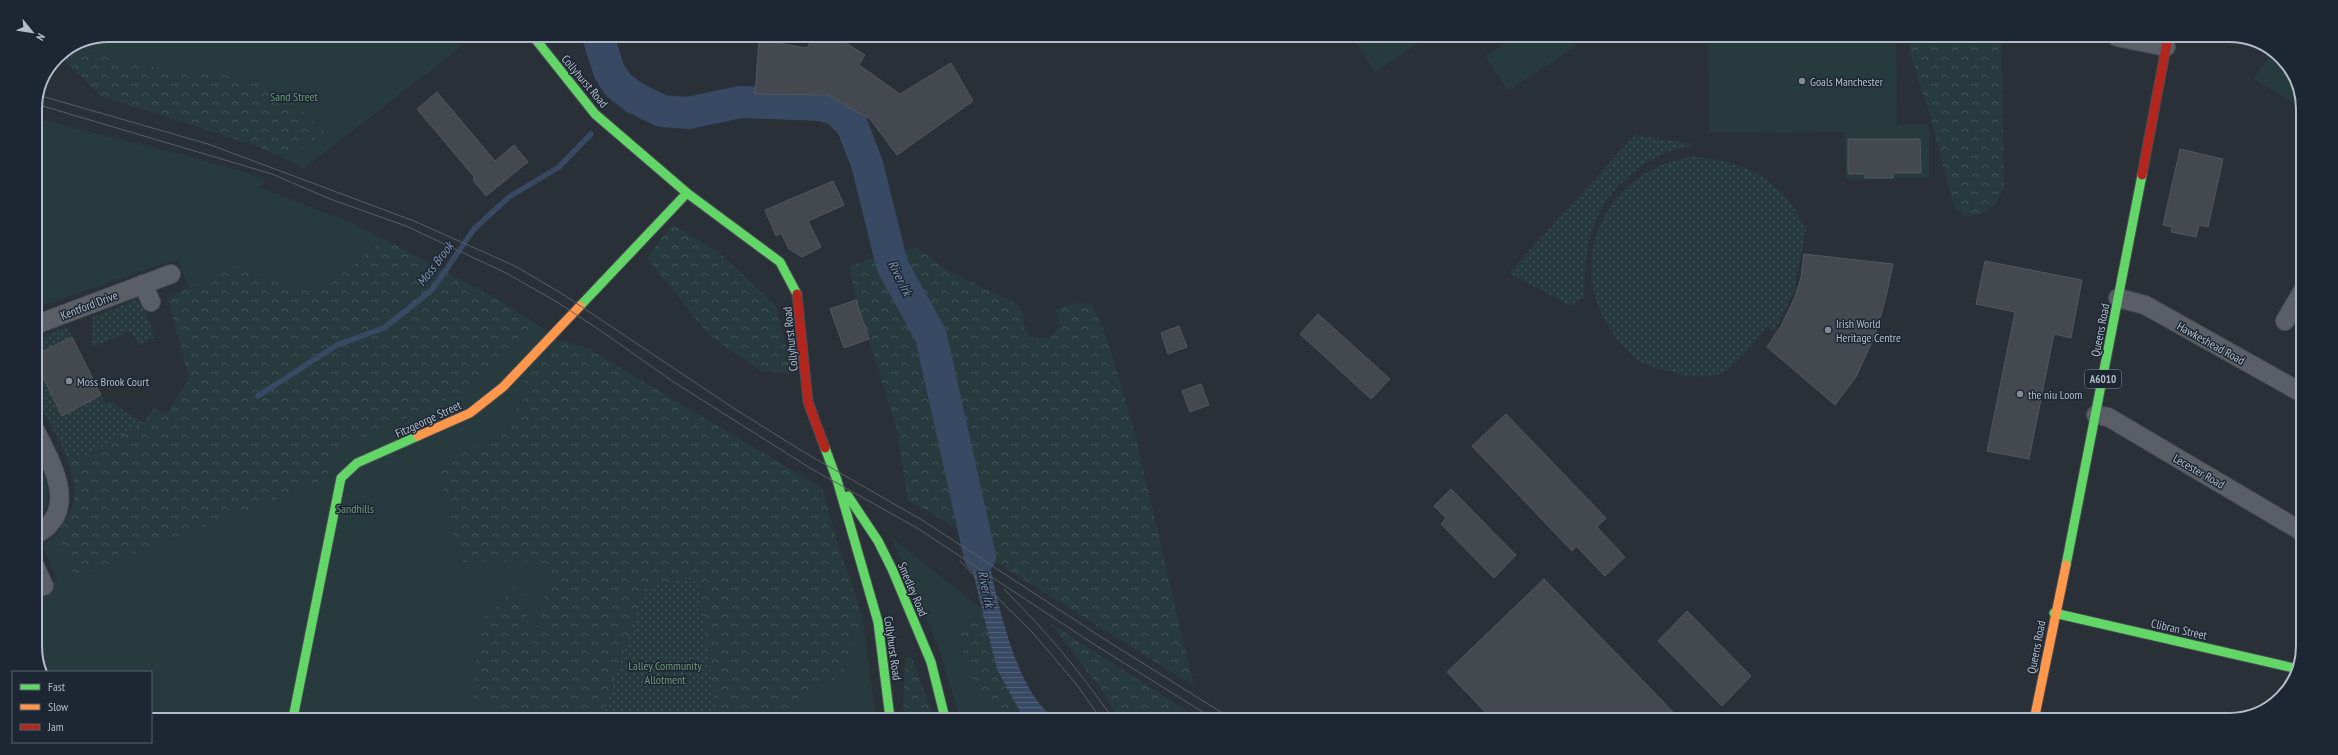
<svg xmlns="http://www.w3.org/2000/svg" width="2338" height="755" font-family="'PT Sans Narrow',sans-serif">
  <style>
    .green { fill: #273a3e }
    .forest { fill: url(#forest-crowns) }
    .garden { fill: url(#garden-dots) }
    .water { fill: url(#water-rules) }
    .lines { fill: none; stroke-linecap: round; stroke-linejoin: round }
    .stream { stroke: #384963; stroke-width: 5.5 }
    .river { stroke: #384963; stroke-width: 32 }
    .building { fill: #444950; stroke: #52575f }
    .street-casing { stroke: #484c53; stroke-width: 20 }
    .fast-casing { stroke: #484c53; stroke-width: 11 }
    .slow-casing { stroke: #484c53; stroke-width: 11 }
    .jam-casing { stroke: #484c53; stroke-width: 11 }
    .street { stroke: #5a5e66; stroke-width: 18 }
    .fast { stroke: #63d668; stroke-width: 9 }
    .slow { stroke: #ff974d; stroke-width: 9 }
    .jam { stroke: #b3261e; stroke-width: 9 }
    .tram { stroke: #595d64; stroke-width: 1 }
    .poi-dot { fill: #848b96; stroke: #1d2633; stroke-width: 1.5 }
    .labels { text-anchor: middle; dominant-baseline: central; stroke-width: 3; stroke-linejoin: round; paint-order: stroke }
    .shield { fill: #1d2633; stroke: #878f9c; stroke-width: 1 }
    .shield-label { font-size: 11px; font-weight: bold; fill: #b4bcc9 }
    .street-label { font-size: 12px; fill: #b4bcc9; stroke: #1d2633 }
    .poi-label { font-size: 12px; fill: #b4bcc9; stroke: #1d2633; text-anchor: start }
    .park-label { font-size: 12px; fill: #6b9a76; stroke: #1d2633 }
    .water-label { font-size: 13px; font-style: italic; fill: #7c92b1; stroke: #1d2633 }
    .rim { fill: none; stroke: #b4bcc9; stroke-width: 2 }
  </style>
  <defs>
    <pattern id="forest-crowns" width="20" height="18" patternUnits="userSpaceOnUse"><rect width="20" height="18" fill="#273a3e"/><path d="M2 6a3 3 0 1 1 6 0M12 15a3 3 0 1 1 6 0" fill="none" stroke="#445559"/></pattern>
    <pattern id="garden-dots" width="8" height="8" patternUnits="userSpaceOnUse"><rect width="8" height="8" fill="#273a3e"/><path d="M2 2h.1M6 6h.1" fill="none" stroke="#445559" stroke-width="1.8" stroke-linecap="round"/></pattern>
    <pattern id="water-rules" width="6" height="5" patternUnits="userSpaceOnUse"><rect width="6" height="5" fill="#384963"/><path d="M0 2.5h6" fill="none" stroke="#526178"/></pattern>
  </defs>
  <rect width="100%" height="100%" fill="#2a3038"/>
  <path class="green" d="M109,35H460L461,47L303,169L288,160L251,144L101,96L65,61L56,58L81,41Z
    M1352,37H1419L1422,41L1375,72Z
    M1515,37H1571L1576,46L1508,91L1485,56Z
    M1708,37H1896L1897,125H1929V178L1846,179L1845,132L1709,133Z
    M2271,53L2288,64L2303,104V109L2254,79Z
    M35,118L192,157L267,179L259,187L352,223L384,239L497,299L537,324L841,554L862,614L876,718H612L605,711L596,718L151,717V672H44L35,651V591L57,580L43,547C46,541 54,538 58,532C82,502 76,485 65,452L84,457L144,423L154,408L166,415L189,378L167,296L189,288L177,259L35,308Z
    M35,455C46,477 59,504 35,522Z
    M891,537L982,609L961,632L964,664L998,719L960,718L938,646Z"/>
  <path class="forest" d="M1908,37H2001L2004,186C1996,209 1988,213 1965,217L1954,207L1932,123L1910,52Z
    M75,44C108,57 141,66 176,71C207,76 243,72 272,88C291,100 307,116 324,131L288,160L251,144L101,96L65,61L56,58Z
    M672,224L721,254L776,306L793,374L761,371L709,335L647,258Z
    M384,239L497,299L537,324L480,383L338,450L324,481L142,550L75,578L58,533C80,496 78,492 65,452L84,457L144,423L154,408L166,415L189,379L167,296L189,288L235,265L318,295Z
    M917,248L948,271L1014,302L1023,313L1025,330L1033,338H1049L1060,326L1056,310L1073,303L1092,304L1106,336L1131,418L1194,686L989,558C971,485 960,410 938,338C929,310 906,281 895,251Z
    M880,255L921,340L953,466L961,509L963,532L908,500L896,426L856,300L849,267Z
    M560,340L589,349L822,488L841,554L862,614L843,672L783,718H717L697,576L645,588L605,710L596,718H496L500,700H473L480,624L515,587L526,605L530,655L553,565L522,561L460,562L438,467L488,440L535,388L520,379Z
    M982,609L997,669L1024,719H998L964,664L961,632Z
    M1050,623L1199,719H1119L1103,692Z
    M911,656L934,718H903L905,657Z"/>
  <path class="garden" d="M1635,135L1695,144C1683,148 1668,151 1657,157C1597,190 1584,233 1584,298L1576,301L1573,307L1509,273Z
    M1691,157C1744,159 1783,180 1806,230L1794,291L1774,332L1767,326C1757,339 1737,365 1723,372C1708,380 1685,376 1669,371C1661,369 1652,367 1643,363C1630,356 1616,338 1608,326C1565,254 1610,169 1691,157Z
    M135,300L142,304L155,337L139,346L131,331L92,347L93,317Z
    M67,327L72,337L35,355V339Z
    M35,361L101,395L105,404L110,402L144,423L84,457L65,452L35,396Z
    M697,576L717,718H612L605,710L645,588Z"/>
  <path class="water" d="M961,509L979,519C993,572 1009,689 1056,719H1024L997,669L963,533Z"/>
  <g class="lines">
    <path class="stream" d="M258,396L337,345L384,328L432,290L474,229L509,197L559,167L591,134"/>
    <path class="river" d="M598,36L609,71L618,85L635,98L662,111L688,113L740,102L821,105L837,110L852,125L867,164L892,265L931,336L980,557"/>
  </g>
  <path class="building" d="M814,36H835L865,55L859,65L900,94L951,63L973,101L897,155L870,119L828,95L755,94L759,40L807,48Z
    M437,92L495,161L514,145L528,162L486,196L473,180L475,178L417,109Z
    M1848,139H1920L1921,173H1893V178H1865V174H1848Z
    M2180,149L2223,159L2208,227L2199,225L2196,237L2171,232L2172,227L2163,225Z
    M833,181L844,205L808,221L821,247L802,257L789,249L781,233L776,236L765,210Z
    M1804,254L1893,264L1886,297L1875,335L1856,377L1835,405L1767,347L1782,324L1794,299L1801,278Z
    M1985,261L2082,280L2071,338L2054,334L2029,459L1987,451L2015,312L1976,304Z
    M856,300L869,339L844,348L830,309Z
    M1318,314L1390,379L1371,399L1300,334Z
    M1179,326L1187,347L1168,354L1161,333Z
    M72,337L101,395L62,416L35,361V355Z
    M1201,384L1209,405L1190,412L1182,391Z
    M1506,414L1606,518L1597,527L1625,557L1605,576L1576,546L1572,551L1472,446Z
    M1451,489L1516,555L1494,578L1441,524L1446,518L1434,506Z
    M1544,579L1680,719H1492L1447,672Z
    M1687,611L1751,676L1722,706L1658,641Z"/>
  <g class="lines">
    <g class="street-casing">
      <path id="street" d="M2117,37L2166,47
        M143,284L151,302
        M2118,298L2145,305L2302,393
        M2285,321L2302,292
        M35,325L171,274
        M2096,415L2108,417L2301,531
        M35,430C51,462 81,511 35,535
        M35,566L44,586"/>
    </g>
    <g class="fast-casing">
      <path id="fast" d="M533,36L595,114L687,193L780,262L797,294
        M580,306L687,193
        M825,448L837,480L878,622L890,718
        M848,496L878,541L892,569L931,662L945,718
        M2066,565L2142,175
        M2054,613L2298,669
        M293,718L341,478L357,463L418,436"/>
    </g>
    <g class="slow-casing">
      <path id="slow" d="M418,436L470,413L503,387L580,306
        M2034,720L2066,565"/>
    </g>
    <g class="jam-casing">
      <path id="jam" d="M2142,175L2168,37
        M797,294L808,402L825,448"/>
    </g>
    <use href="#street" class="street"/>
    <use href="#fast" class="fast"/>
    <use href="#slow" class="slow"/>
    <use href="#jam" class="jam"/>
    <path class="tram" d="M38,95L208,144L414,221L515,266L561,293L738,411L802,451L922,520L1101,637L1232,719
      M36,104L272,174L330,199L406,226L506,273L557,302L607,335L672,381L810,468L917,528L1092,643L1214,719
      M960,561L1033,633L1077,685L1101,719
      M1004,589C1044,629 1081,672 1113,719"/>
  </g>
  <g class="poi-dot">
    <circle cx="1802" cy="81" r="4"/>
    <circle cx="1828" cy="330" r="4"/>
    <circle cx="69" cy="381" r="4"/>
    <circle cx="2020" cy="394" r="4"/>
  </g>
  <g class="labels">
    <rect class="shield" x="2085" y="370" width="36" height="18" rx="3"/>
    <g class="shield-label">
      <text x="2103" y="379">A6010</text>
    </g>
    <g class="street-label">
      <text transform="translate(585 81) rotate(50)">Collyhurst Road</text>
      <text transform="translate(89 305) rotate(-21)">Kentford Drive</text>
      <text transform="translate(2100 330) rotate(-79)">Queens Road</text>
      <text transform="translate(790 339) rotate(-96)">Collyhurst Road</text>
      <text transform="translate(2211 343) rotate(29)">Hawkeshead Road</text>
      <text transform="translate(428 419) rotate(-25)">Fitzgeorge Street</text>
      <text transform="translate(2199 471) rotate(30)">Lecester Road</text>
      <text transform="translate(913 589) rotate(67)">Smedley Road</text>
      <text transform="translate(2179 629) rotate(13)">Clibran Street</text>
      <text transform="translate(2036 647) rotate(-79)">Queens Road</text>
      <text transform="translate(893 648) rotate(82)">Collyhurst Road</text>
    </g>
    <g class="poi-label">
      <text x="1810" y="81">Goals Manchester</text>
      <text x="1836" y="323">Irish World<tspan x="1836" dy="14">Heritage Centre</tspan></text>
      <text x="77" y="381">Moss Brook Court</text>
      <text x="2028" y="394">the niu Loom</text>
    </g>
    <g class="park-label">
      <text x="294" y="96">Sand Street</text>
      <text x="355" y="508">Sandhills</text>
      <text x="665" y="665">Lalley Community<tspan x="665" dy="14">Allotment</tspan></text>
    </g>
    <g class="water-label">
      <text transform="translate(435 264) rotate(-53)">Moss Brook</text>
      <text transform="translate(900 278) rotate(64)">River Irk</text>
      <text transform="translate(986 589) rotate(78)">River Irk</text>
    </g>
  </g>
  <path d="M0 0H2338V755H0ZM109 42H2229A67 67 0 0 1 2296 109V646A67 67 0 0 1 2229 713H109A67 67 0 0 1 42 646V109A67 67 0 0 1 109 42Z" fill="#1d2633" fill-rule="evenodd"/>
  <path class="rim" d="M109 42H2229A67 67 0 0 1 2296 109V646A67 67 0 0 1 2229 713H109A67 67 0 0 1 42 646V109A67 67 0 0 1 109 42Z"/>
  <rect x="12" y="671" width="140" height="72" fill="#1d2633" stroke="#59626f"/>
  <rect x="20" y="684" width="20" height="6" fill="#63d668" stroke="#59626f"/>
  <text x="48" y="691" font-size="12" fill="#b4bcc9">Fast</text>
  <rect x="20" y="704" width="20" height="6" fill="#ff974d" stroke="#59626f"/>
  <text x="48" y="711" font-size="12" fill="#b4bcc9">Slow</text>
  <rect x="20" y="724" width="20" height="6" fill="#b3261e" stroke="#59626f"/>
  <text x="48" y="731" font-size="12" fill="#b4bcc9">Jam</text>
  <g transform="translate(32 32) rotate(120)" stroke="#1d2633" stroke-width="3" paint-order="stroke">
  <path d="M0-3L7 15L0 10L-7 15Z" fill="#b4bcc9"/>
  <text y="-6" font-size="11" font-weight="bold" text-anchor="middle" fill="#b4bcc9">N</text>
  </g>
</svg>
